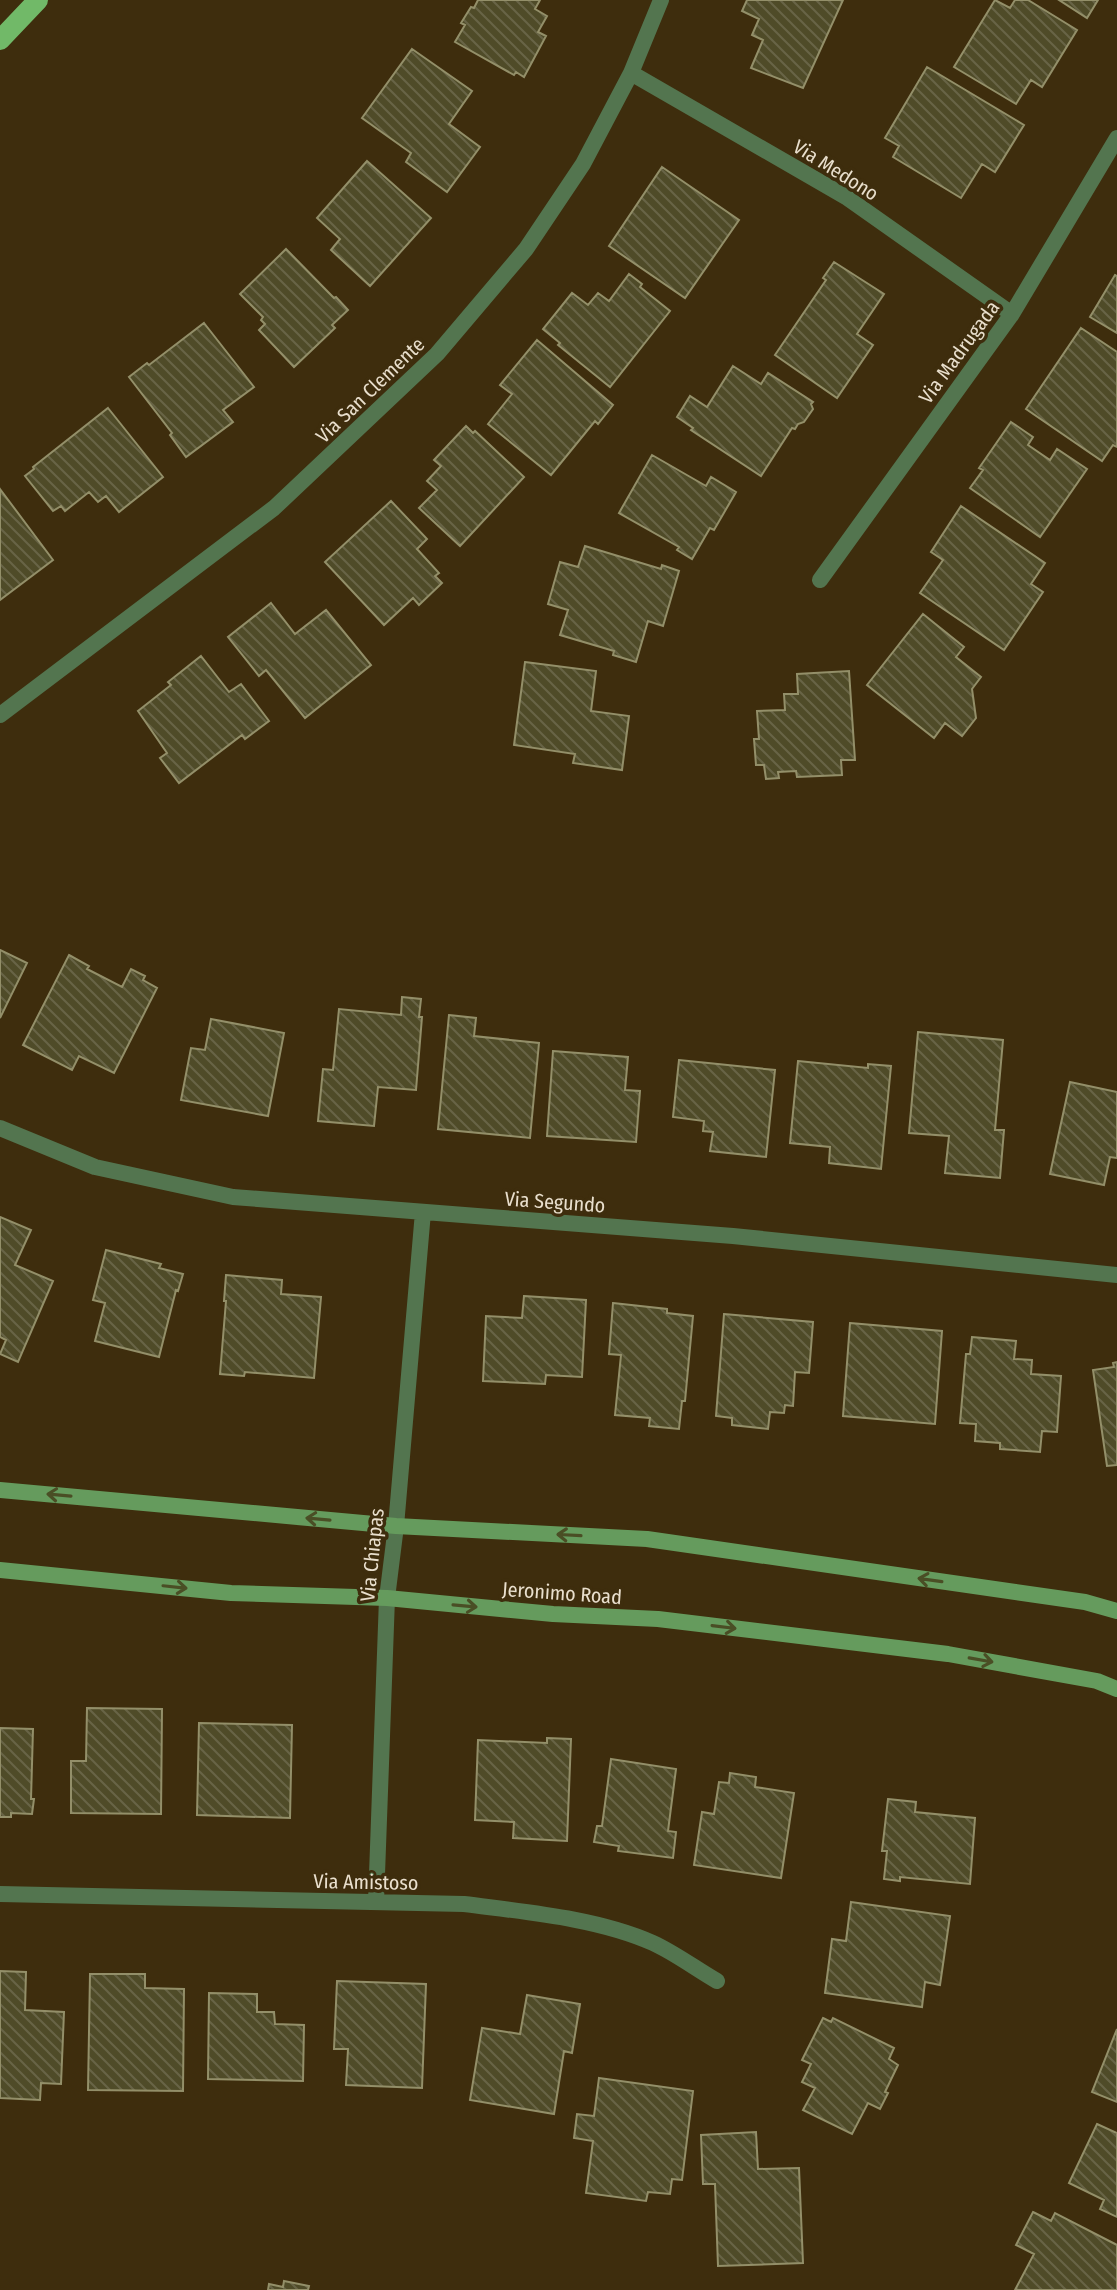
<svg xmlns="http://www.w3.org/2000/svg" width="1117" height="2290" font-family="'Fira Sans Condensed',sans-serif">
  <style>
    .building { fill: url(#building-back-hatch); stroke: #938f69; stroke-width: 2 }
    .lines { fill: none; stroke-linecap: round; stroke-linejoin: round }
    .street { stroke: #53754f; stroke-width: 16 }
    .secondary { stroke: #659b5d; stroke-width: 16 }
    .primary { stroke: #71b968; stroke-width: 20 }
    .oneway { stroke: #4a4e25 }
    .labels { text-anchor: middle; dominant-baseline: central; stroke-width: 7; stroke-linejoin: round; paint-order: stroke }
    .street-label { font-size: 20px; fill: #e9dfcd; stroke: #3e2d0d }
  </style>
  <defs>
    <pattern id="building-back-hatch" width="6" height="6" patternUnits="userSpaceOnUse" patternTransform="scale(2)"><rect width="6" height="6" fill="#4f4b28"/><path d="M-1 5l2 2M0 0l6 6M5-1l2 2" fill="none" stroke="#686446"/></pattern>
  </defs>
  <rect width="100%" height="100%" fill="#3e2d0d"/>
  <path class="building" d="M478,0H540L535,9L547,16L538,32L546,36L524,77L516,72L514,75L455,42L465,25L461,23L471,7L474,8Z
    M747,0H843L803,88L751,68L763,40L752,35L759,19L742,11Z
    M995,0L1010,8L1015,0H1028L1077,30L1042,87L1031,80L1016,104L954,67Z
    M1059,0H1098L1087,18Z
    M412,49L472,91L449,124L480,147L447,192L406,162L411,153L362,118Z
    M927,67L1024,125L995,172L982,164L961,198L893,157L899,146L885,138Z
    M367,161L431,218L370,286L331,250L340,239L317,218Z
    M662,167L739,220L685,298L609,246Z
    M286,249L334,298L336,297L348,310L332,325L335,328L294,367L259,330L265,324L261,320L263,317L240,294Z
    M834,262L884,294L857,334L873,345L837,398L775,355L826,280L823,278Z
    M629,274L642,284L640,287L670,311L610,387L558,345L560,343L543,329L572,293L588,305L598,293L609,301Z
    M1115,275L1117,276V333L1090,317Z
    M204,323L254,387L223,410L233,422L186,457L170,435L172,433L129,377L147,363L149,365Z
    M1081,328L1117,352V447L1113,445L1102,461L1026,409Z
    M537,340L613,405L598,424L595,421L551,475L488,424L512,394L500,385Z
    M733,366L761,384L768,373L813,402L811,404L813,409L804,422L798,424L795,429L792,428L761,476L691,430L693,428L677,417L690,396L707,407Z
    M108,408L163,477L119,512L106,496L98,502L89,492L65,511L61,506L53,511L25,476L34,469L33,467Z
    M1011,422L1033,437L1028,445L1050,460L1057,449L1087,469L1040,537L970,488L983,470L979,468Z
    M466,426L473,433L475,431L524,477L460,546L419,508L437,490L427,481L441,466L434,460Z
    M652,455L706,486L711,477L736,492L714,530L710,528L692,559L677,550L679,547L619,513Z
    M0,489L53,560L0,600Z
    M391,501L427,539L417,549L439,573L435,576L442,583L419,605L413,598L384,625L325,562Z
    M961,506L1045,563L1031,584L1043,592L1004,650L920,593L943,560L931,552Z
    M585,546L661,569L662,565L679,571L663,626L648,621L636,662L613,655L614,651L560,635L568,610L548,604L560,562L578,567Z
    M271,603L295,634L326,610L371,665L305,718L266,670L259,676L228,637Z
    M923,614L964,647L956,657L981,677L972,689L976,718L962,736L945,723L934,738L867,685Z
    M201,656L229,692L241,684L269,721L245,739L242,735L179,783L160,758L167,753L138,711L171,685L168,682Z
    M525,662L596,671L591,711L629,716L622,770L573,763L575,754L514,745Z
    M849,671L855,760H841L842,775L797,777L796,771L778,772L779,778L766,779L764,765H756L754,739H759L757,711L785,710L784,694H798L797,674Z
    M0,950L27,963L0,1018Z
    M69,955L89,966L87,969L122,987L131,969L145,976L143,980L157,988L114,1073L79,1056L72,1070L23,1045Z
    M402,997L421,999L419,1017H422L416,1090L378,1087L374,1126L318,1121L323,1069L333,1070L339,1009L401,1015Z
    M449,1015L476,1018L474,1036L539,1043L530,1138L438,1129Z
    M211,1019L284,1033L268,1116L181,1100L191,1048L205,1050Z
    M918,1032L1003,1040L995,1130H1004L1000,1178L945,1173L949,1136L909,1133Z
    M553,1051L628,1057L625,1090L640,1091L636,1142L547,1136Z
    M679,1060L775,1070L766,1157L710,1151L713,1132L703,1131L704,1121L673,1117Z
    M798,1061L868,1068V1064L891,1066L881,1169L829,1163L830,1147L790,1143Z
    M1070,1082L1117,1092V1158L1110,1157L1104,1185L1050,1174Z
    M0,1217L31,1230L15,1265L53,1281L18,1362L0,1354L6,1340L0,1337Z
    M106,1250L161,1264L159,1268L183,1274L178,1291L176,1290L159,1357L95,1341L105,1303L93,1300Z
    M226,1275L282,1280L281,1294L321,1297L314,1378L245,1372L244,1376L220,1374L226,1301H224Z
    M524,1296L586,1300L582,1377L546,1375L545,1384L483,1381L486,1316L522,1318Z
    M613,1303L667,1309V1313L693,1316L685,1401H682L679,1429L649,1426L650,1418L615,1415L621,1355L609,1354Z
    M724,1314L813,1322L809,1373L795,1372L793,1406L785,1405L784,1413L770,1412L768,1429L732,1425V1418L716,1416Z
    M850,1323L942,1331L935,1424L843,1416Z
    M972,1337L1016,1341L1014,1359L1032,1360L1031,1374L1061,1376L1057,1432L1042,1431L1040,1452L1000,1449V1443L975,1441L976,1424L960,1423L966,1354H970Z
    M1117,1362V1465L1107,1466L1093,1370L1114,1367L1113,1363Z
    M87,1708L162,1709L161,1814L71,1813V1761H86Z
    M199,1723L292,1725L290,1818L197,1815Z
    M0,1728L33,1729L31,1799H34L32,1814L11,1813V1817H0Z
    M547,1738L571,1739L567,1841L513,1838L514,1822L475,1820L478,1740L547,1743Z
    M611,1759L676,1769L668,1831L676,1832L673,1858L618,1851L619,1846L594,1842L597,1826H602Z
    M730,1773L756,1777L755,1787L794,1793L781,1878L694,1865L702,1812L714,1814L719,1782L729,1783Z
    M888,1799L916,1802L915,1812L975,1818L970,1884L900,1877V1881L884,1879L887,1851H882Z
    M851,1902L950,1916L940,1985L925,1982L922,2007L825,1993L832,1939L846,1941Z
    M0,1971L26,1972L25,2010L64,2012L61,2084L41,2083L40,2100L0,2098Z
    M90,1974H145V1988L184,1989L183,2091L88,2090Z
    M337,1981L426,1984L422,2088L346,2085L348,2049H334Z
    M209,1993L257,1994V2012H274L275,2024L304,2025L303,2081L208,2079Z
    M527,1995L580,2004L572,2053L564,2051L554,2114L470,2100L482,2028L520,2034Z
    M823,2018L831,2022L833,2018L894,2048L889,2059L898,2065L885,2092L888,2093L880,2109L868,2103L852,2134L803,2110L815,2088L802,2082L811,2064L802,2060Z
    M1117,2029V2102L1092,2092Z
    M599,2078L693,2091L682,2180L672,2179L670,2194L648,2192L646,2201L586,2193L593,2141L574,2138L577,2114L594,2116Z
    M1097,2124L1117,2133V2217L1100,2209L1104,2200L1069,2183Z
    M756,2132L758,2169L799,2168L803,2263L718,2266L715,2184H703L701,2135Z
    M1033,2212L1051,2221L1055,2213L1117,2245V2290H1015L1034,2254L1016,2245Z
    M284,2281L309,2286L308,2290H268L269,2284L283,2287Z"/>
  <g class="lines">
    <path class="street" d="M631,73L846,197L1012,314
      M820,580L1012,314L1117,138
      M0,715L274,508L437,354L526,249L583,164L631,73L661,0
      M0,1128L95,1167L233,1197L733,1236L1117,1275
      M0,1894L464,1904C525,1912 597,1918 653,1943C675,1953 696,1969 717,1981
      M376,1902L387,1598L396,1526L423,1212"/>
    <path class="secondary" d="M0,1490L396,1526L647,1539L1085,1602L1117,1611
      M0,1570L231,1593L387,1598L553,1614L658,1619L948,1654L1097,1681L1117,1689"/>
    <path class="primary" d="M0,40L38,0"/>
  </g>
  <defs><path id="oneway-shaft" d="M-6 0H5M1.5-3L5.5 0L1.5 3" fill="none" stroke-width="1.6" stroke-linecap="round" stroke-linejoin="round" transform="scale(2)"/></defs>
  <g class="oneway">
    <use href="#oneway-shaft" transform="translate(59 1495) rotate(-175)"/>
    <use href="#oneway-shaft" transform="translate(318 1519) rotate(-175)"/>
    <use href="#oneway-shaft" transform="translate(569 1535) rotate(-177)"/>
    <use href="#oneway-shaft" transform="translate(930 1580) rotate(-172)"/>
    <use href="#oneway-shaft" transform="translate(175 1587) rotate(6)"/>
    <use href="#oneway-shaft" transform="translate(465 1606) rotate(5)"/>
    <use href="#oneway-shaft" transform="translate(724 1627) rotate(7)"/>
    <use href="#oneway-shaft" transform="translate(981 1660) rotate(10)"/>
  </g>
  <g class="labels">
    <g class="street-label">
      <text transform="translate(836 170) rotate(32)">Via Medono</text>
      <text transform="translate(959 352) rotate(-54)">Via Madrugada</text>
      <text transform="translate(370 390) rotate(-44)">Via San Clemente</text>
      <text transform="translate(555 1202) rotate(4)">Via Segundo</text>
      <text transform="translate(372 1555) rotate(-84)">Via Chiapas</text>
      <text transform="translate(562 1593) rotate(4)">Jeronimo Road</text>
      <text transform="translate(366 1882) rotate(1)">Via Amistoso</text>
    </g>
  </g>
</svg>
